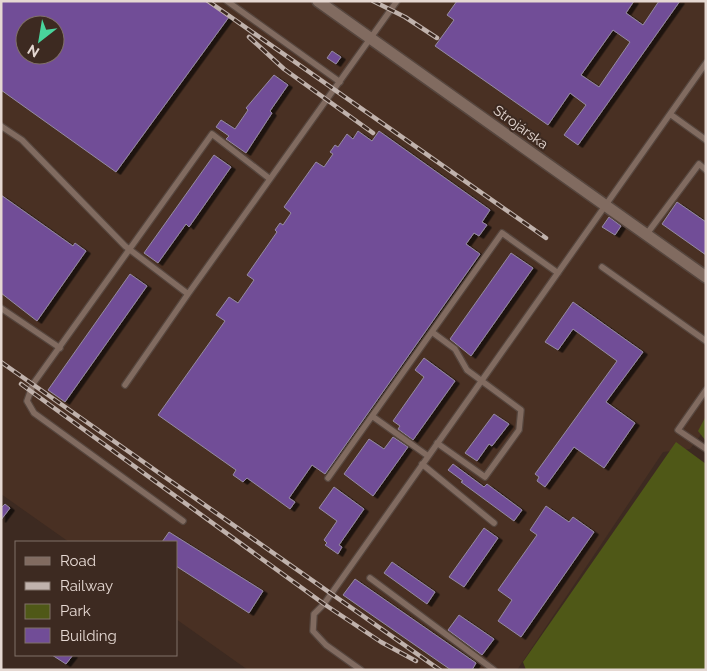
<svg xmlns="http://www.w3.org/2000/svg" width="707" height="671" font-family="Raleway,sans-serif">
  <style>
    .built { fill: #493023; fill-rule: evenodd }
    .green { fill: #4f5817 }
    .building { fill: #714d97; stroke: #958ba1; fill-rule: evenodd; filter: url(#shadow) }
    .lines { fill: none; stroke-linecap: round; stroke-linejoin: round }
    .service-casing { stroke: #56463e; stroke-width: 8 }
    .minor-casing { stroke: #56463e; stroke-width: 14 }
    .service { stroke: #816b60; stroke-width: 5.5 }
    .minor { stroke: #816b60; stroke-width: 11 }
    .rail-casing { stroke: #c0b2ac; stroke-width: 4.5 }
    .rail { stroke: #3d2a21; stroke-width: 2.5; stroke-dasharray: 8; stroke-linecap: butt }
    .labels { text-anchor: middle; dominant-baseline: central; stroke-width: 4; stroke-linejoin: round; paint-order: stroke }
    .street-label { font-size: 14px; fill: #e5d8d2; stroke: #3d2a21 }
  </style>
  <defs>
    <filter id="shadow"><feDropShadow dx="4.5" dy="2.5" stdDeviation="0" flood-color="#0009"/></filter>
  </defs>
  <rect width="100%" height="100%" fill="#3d2a21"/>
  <path class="built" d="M1,1H706V428L690,449L663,452L517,670H248L176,619V542H69L1,494ZM25,25H55V55H25Z"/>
  <path class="green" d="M706,416V441L698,431Z
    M676,442L706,464V670H526L523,662Z"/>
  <path class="building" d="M1,1H206L229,17L116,172L1,90ZM25,25H55V55H25Z
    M457,1H634L626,13L643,25L659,1H680L578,145L564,135L586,105L570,93L548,125L435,46L454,20L447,15ZM613,30L630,42L599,87L581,75Z
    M332,51L341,57L336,64L327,58Z
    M274,75L288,85L270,111L272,113L246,153L226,139L229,136L216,127L221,120L235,129L248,110L246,108Z
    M358,131L372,141L379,131L490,210L482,222L487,225L479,236L474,233L466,244L480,254L325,474L312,465L289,498L295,502L290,509L247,478L243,482L233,475L236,470L158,415L225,321L216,315L229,297L238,303L254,280L247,275L277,232L275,230L280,223L283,225L291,213L284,207L316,162L324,167L333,154L330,152L335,145L338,147L347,134L353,139Z
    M214,155L231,167L189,227L186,224L158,263L144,253Z
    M1,195L73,246L75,243L86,251L37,321L1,293Z
    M677,202L706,222V255L662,224Z
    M609,217L621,226L615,235L602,227Z
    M511,253L533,268L471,356L450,339Z
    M130,274L147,286L65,402L48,390Z
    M573,302L643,352L606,402L635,423L604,468L574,447L545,487L537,481L539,477L535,474L617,361L573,329L558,350L545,342Z
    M424,358L455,381L413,440L398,429L400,426L393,421L424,377L415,370Z
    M494,414L509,424L492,446L489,444L477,461L465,453Z
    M393,437L408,447L373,496L344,474L369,439L384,449Z
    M453,464L484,487L487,484L522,510L514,521L461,482L463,481L448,470Z
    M334,487L364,509L339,545L342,547L338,554L325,545L327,543L324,540L337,521L319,508Z
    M5,504L10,508L1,520V508Z
    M546,506L569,522L573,517L594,532L521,637L498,621L512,600L498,590L537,535L530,530Z
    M484,528L498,538L464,587L449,577Z
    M169,532L263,591L249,613L176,566V542H162Z
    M392,562L435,592L427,604L384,573Z
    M355,579L476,663L472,670H451L343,595Z
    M459,615L494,639L482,655L448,630Z
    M52,655H73L66,664Z"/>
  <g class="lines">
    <g class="service-casing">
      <path id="service" d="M227,1L340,82
        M670,114L706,140
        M1,126L22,140L125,246L188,294L125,385
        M646,235L699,164L706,170
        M602,267L706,341
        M188,294L270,179
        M1,308L60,348
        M432,332L455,349L467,370L521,410L519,430L485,477L437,443
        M706,390L678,430L706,449
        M372,416L428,456
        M422,464L494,523
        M328,478L502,233L558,273
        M183,521L34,413L27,401L33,384L212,134L270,179L397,1
        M370,578L494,670
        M361,670L326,645L313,631L314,614L324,604L706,63"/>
    </g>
    <g class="minor-casing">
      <path id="minor" d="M318,1L706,277"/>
    </g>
    <use href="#service" class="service"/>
    <use href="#minor" class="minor"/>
    <g class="rail-casing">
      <path id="rail" d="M208,1L546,238
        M373,1L405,17L437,38
        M249,37L284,69L373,133
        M1,362L440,670
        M21,384L324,604L381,642L416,661"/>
    </g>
    <use href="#rail" class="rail"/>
  </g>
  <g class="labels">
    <g class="street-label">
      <text transform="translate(521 127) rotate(36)">Strojárska</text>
    </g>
  </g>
  <rect width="707" height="671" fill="none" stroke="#e5d8d2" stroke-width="5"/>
  <rect x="15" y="541" width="162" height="115" fill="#3d2a21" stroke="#807068"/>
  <rect x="25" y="557" width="25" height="8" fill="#816b60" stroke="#807068"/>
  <text x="60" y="566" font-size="15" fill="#e5d8d2">Road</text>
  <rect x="25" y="582" width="25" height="8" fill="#c0b2ac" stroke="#807068"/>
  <text x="60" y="591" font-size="15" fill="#e5d8d2">Railway</text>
  <rect x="25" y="604" width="25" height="15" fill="#4f5817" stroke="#807068"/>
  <text x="60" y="616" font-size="15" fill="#e5d8d2">Park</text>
  <rect x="25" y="628" width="25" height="15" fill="#714d97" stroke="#807068"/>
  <text x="60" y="641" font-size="15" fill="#e5d8d2">Building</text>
  <g transform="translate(40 40) rotate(211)"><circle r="24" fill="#3d2a21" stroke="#807068"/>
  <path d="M0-4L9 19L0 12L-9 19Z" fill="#49d49c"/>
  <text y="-8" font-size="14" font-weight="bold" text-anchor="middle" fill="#e5d8d2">N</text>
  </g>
</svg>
